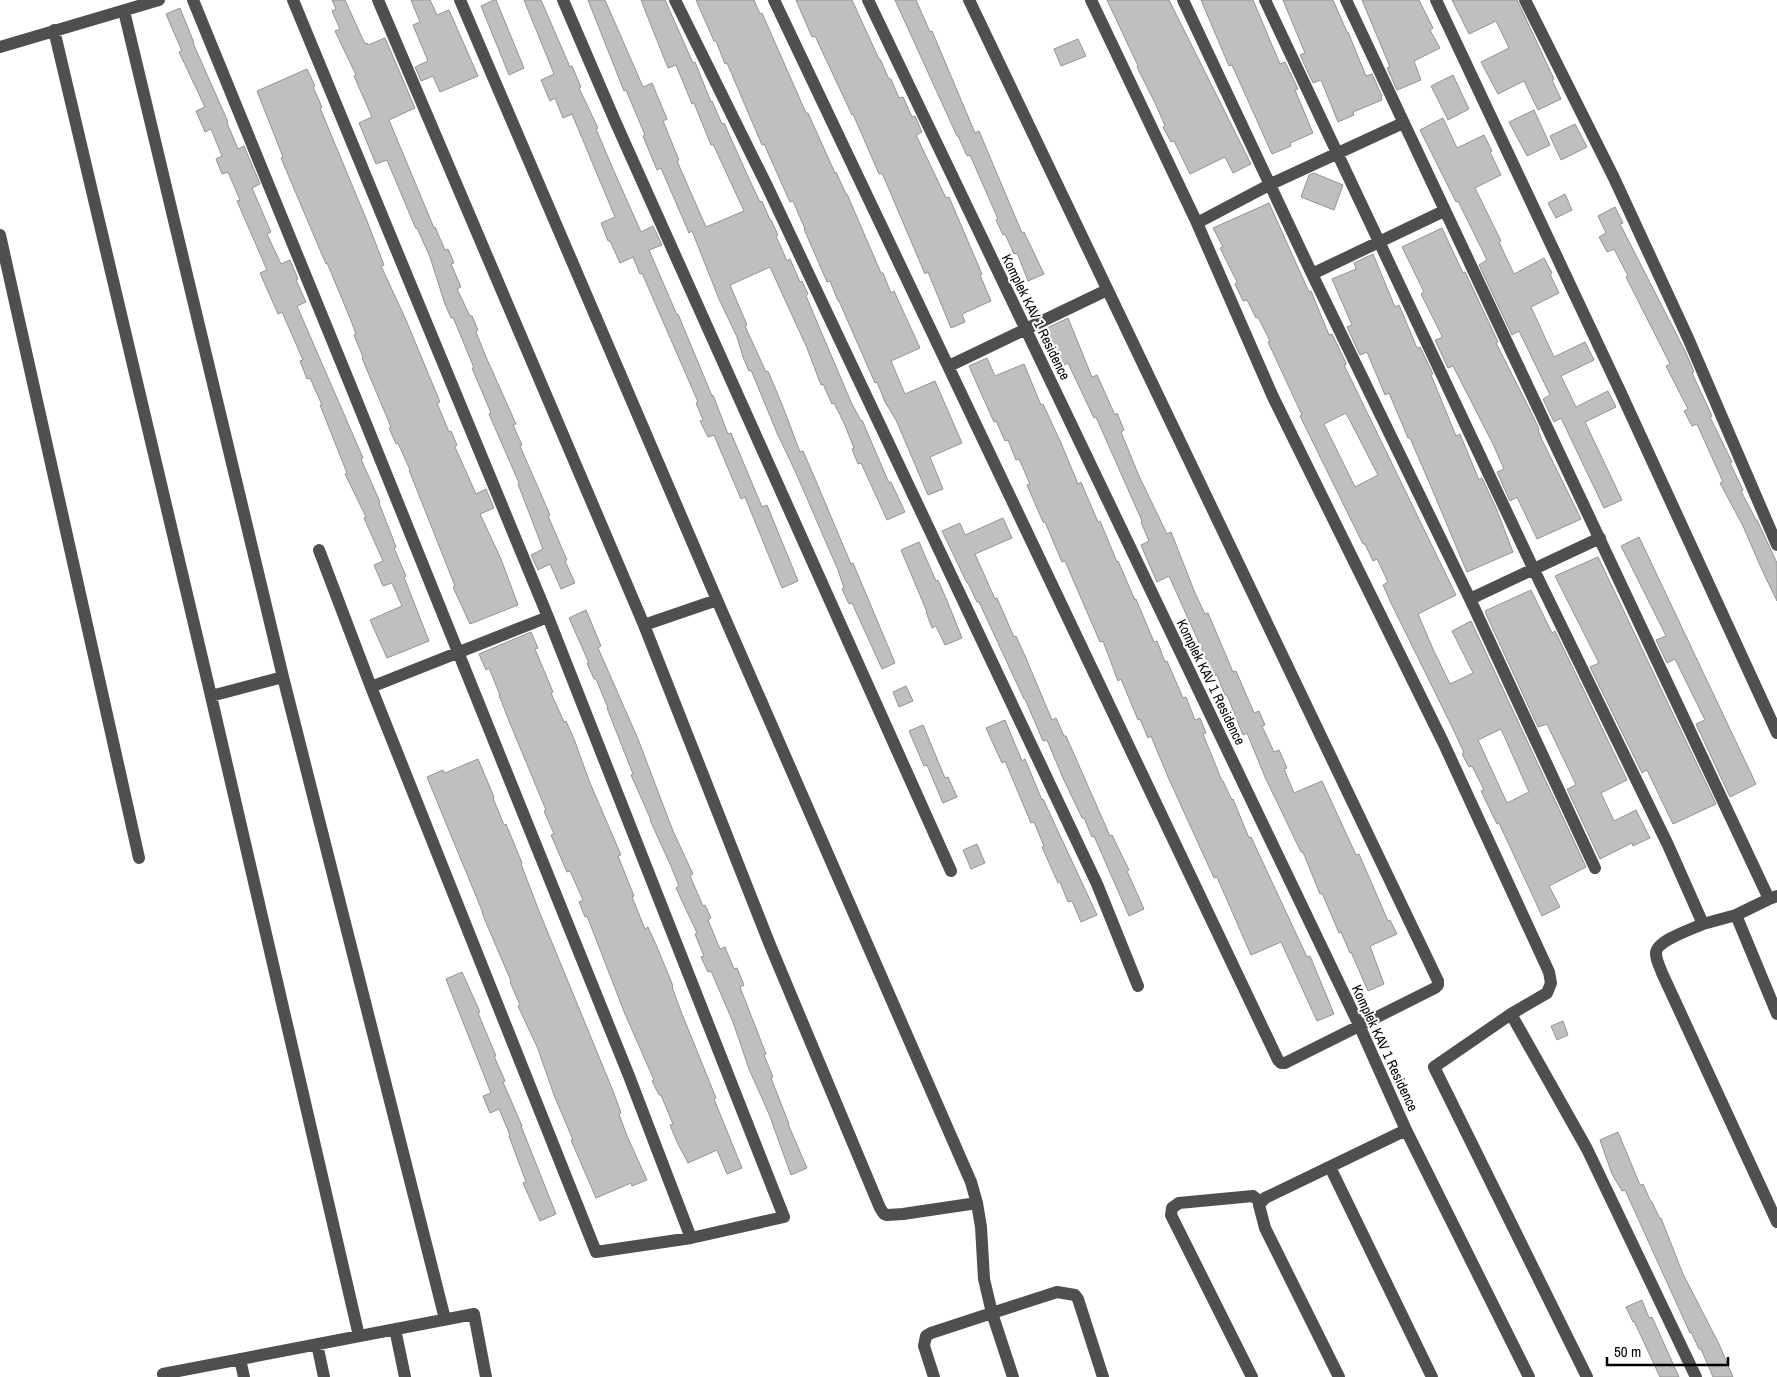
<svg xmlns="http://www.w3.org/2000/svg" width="1777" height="1377" font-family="'Archivo Narrow',sans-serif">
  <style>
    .building { fill: #bfbfbf; stroke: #939393; fill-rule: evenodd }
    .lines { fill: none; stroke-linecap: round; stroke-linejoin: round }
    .minor { stroke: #4f4f4f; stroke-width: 12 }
    .labels { text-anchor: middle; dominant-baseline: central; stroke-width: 4; stroke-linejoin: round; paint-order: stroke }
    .street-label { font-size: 14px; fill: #000; stroke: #fff }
  </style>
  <rect width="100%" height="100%" fill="#fff"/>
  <path class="building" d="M332,0H345L365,44L367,43L368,45L385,38L415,108L389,120L434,228L435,227L445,250L448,249L454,263L451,264L461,287L457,289L470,316H472L478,330L476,332L486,357L516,424L513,425L522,445L520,446L550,515L548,516L567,560L565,561L575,583L561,589L550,564L538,570L531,555L543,549L518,484L519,483L489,414L491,413L472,368H474L465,346L453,317L451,318L445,304L430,257L417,228L416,229L387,160L376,164L359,123L372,117L354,76L356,75L335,31L340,29L332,11L336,9Z
    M411,0H430L437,15L449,10L478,76L440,92L433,76L421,81L415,67L428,61L413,25L420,22Z
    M494,0H496L524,68L509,75L481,6Z
    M524,0H541L570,67L572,66L581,87L579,88L598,128L596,129L613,169L641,232L653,226L662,245L649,250L677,315L678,314L712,396L713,395L728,434L731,433L762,507L767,505L798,581L782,588L745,497L741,499L714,435L708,437L700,421L703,420L696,403L698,402L642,273L640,274L633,257L620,263L610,241H608L601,223L615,217L572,114L563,118L555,98L550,101L541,80L554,74Z
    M588,0H605L643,87L652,83L667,119L663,121L679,160L677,161L706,227L744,211L713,144L711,145L694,103L692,104L676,65L668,68L641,0H665L693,63L695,62L711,102L712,101L722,124L724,123L750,181L760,202L762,201L770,220H771L778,235L776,236L787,261L790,259L800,282L802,281L808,294L806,296L851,402L861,421L862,420L889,483L891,482L905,512L887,520L861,463L858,464L852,449L854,448L844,423L834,403L832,404L823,384L821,385L807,348L770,267L730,285L747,325L745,326L766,372L768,371L783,407L800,452L803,451L816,481L851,564L853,563L895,663L882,669L852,603L849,604L842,589L844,588L838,570L796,473L777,433L751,370L749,371L743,357L737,337L719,299L692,231L689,233L661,168L657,170L643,136L645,135L626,90L624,91Z
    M696,0H754L760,14L762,13L806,113H808L835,173L836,172L846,194H847L881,273H883L891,293L894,291L920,348L891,361L905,394L935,381L962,443L930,457L943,489L928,495L896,420L885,402L877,382L875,383L839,301H838L830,281L827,282L804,229H805L793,201L790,202L773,164L764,144L762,145L727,63L725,64L716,41H714Z
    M796,0H852L879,59H880L889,79H891L899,98L903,97L912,117L915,116L922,132L916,135L946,198L949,197L982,274L980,275L991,301L962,314L965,322L951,328L928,272L925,274L882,173L879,174L853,114L852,115L815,36L812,37Z
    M895,0H916L930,32L932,31L975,133L979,131L1022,233L1024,232L1044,274L1028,281L1017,253L1014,254L1005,234L1003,235L996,220L998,219L970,155L967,156L958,136H957Z
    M1107,0H1169L1251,164L1233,173L1225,157L1190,174L1174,141L1171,142L1163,127L1165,126L1156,105L1137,67L1138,66Z
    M1201,0H1253L1280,64L1285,62L1298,89L1295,90L1313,133L1290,143L1291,146L1272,154L1232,65L1229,66Z
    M1283,0H1333L1347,32H1348L1366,76L1372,74L1382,96L1381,97L1382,100L1353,112L1354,115L1338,122L1321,80L1313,83L1300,55L1305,53Z
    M1362,0H1419L1433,28L1430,30L1440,48L1414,61L1421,80L1397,90L1387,68L1390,67Z
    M1452,0H1517L1554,79L1552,80L1561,99L1538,110L1524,81L1498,94L1481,62L1509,48L1496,21L1469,34Z
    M180,8L194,43H193L228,122L227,123L238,149L244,146L260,184L252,188L271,232L267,234L281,264L290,260L298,279L296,280L306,302L297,306L363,458L361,459L380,502L379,503L396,547L394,548L406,576L404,577L429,641L387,658L370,620L402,606L392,583L383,586L374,565L383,561L364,518L366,517L345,474L347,473L320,405H322L310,378L307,379L300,361L303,360L282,312L278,314L260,273L267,270L237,201L240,200L228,172L222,174L216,159L222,156L211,129L205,132L196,111L205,107L179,52L182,51L166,14Z
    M1078,39L1086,56L1061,66L1054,49Z
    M307,69L315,86L313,87L322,107L320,108L367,221L384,265L381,266L406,320L440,402L437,403L449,432L451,431L457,445L455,447L476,494L486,489L494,508L480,514L501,559L518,605L470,624L453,587L455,586L409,470H410L398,443L396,444L389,428L391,427L362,358L363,357L354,335L356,334L350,318L327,263L326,264L281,158L283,157L257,91Z
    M1453,75L1469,109L1448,120L1431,86Z
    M1534,110L1550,145L1527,156L1509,122Z
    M1443,118L1457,148L1484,135L1492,151L1490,152L1501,175L1475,188L1501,241L1499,242L1514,274L1544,258L1552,273L1550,274L1559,293L1531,307L1554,357L1585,342L1594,360L1561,376L1576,407L1608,391L1616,407L1585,422L1622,500L1604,508L1561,418L1554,422L1543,399L1550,395L1519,331L1512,335L1479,265L1487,260L1458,201L1456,202L1420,130Z
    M1575,124L1587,147L1561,160L1550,136Z
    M1314,173L1343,185L1334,210L1301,197L1309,175Z
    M1565,194L1572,210L1556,218L1548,203Z
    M1269,203L1309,292L1311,291L1329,335L1332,334L1345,361L1346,365H1344L1456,595L1418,614L1433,649L1450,684L1473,673L1452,631L1471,621L1586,867L1549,886L1560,907L1542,916L1499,823L1497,824L1481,791L1484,790L1472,766L1469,767L1462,754L1464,753L1455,733L1391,603L1383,585L1388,582L1377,559L1373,561L1365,544H1363L1300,416L1302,415L1268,342L1270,341L1258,317L1256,318L1247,300L1243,301L1235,284L1237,282L1220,248L1223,247L1213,228ZM1346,413L1378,475L1355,487L1324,424ZM1501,729L1529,792L1507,803L1478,740Z
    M1615,207L1623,223L1620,224L1686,353L1694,372L1692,373L1712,416L1710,417L1732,462L1730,463L1743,490L1741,491L1756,520H1757L1777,563V601L1762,570L1743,526L1720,483L1723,482L1697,424L1692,426L1684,411L1688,409L1666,366L1670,364L1626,277L1628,276L1614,249L1607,252L1599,237L1606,233L1598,216Z
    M1442,228L1463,273L1465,272L1498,342L1496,343L1528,406L1539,429L1538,430L1542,440L1581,519L1537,539L1517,497L1510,501L1497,472L1504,469L1493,444L1453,366L1448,368L1435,340L1441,338L1442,336L1421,294L1424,292L1402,247Z
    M1373,254L1395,307L1399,305L1417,348L1420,347L1433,374L1431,375L1456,436L1460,434L1479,480L1482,478L1496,508L1513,552L1467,572L1429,482L1410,438H1408L1389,393L1385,395L1367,352L1360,355L1347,327L1352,325L1332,279L1356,269L1354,263Z
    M1068,318L1092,377L1097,375L1115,415L1117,413L1124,430L1121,432L1139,476L1167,534L1171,532L1195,593L1205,614L1208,613L1233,672L1236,671L1254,713L1259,711L1265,725L1262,726L1274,752L1279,750L1287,768L1284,769L1294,793L1322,781L1356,855L1359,854L1388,921L1390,920L1397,934L1370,946L1384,984L1368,991L1351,952L1350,953L1341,932L1339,933L1322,893L1320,894L1303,852H1301L1265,777L1247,733L1243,735L1227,695H1225L1217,675L1214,676L1169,576L1157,582L1149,564L1141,545L1149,541L1141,522L1142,521L1096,417L1094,418L1068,363L1057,368L1041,331Z
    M987,358L995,376L1024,364L1041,405L1043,404L1061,443L1078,484L1081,482L1098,522L1100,521L1117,562L1118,561L1135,600L1136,599L1154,642L1157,641L1165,662L1167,661L1183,698L1186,697L1195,720L1200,718L1206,733L1203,734L1222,781H1223L1232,800L1233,799L1249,838L1251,837L1307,957L1310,956L1334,1014L1317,1021L1281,942L1251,955L1217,877L1214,878L1168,777L1151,736L1148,738L1140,719L1138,720L1121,679L1118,681L1103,641L1100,642L1065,561L1062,562L1045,522H1043L1027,485L1030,484L1019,459L1016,460L1008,440L1005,441L996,421L994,422L976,382L969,366Z
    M1003,518L1012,538L975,554L995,599L997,598L1014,637L1016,636L1025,656L1052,720L1056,718L1064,736H1066L1110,836L1112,835L1129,870L1127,871L1144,909L1129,916L1094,836L1092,837L1084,818H1082L1063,778L1047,740L1043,741L1025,699H1024L979,602H977L968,583H967L942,531L960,523L965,535Z
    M1639,537L1756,784L1730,797L1696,724L1705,720L1675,659L1667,663L1656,640L1666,636L1621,546Z
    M919,542L936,581L938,580L948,603L962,638L945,645L936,626L932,628L926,612H927L901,550Z
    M1598,557L1716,804L1673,824L1647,770L1642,773L1590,667L1599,663L1555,576Z
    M1531,590L1552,633L1555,631L1627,780L1601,793L1614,821L1636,810L1650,838L1633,846L1632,843L1600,859L1567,789L1576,785L1547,724L1538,727L1486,614L1485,611Z
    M586,610L601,646L598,648L638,739L673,831L693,874L690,876L703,906L705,905L711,918L708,920L720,949L725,947L734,969L737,968L744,985L740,987L766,1054L764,1055L773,1077L771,1078L789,1124H788L807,1168L791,1175L769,1114L749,1069L733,1022L711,971L708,972L701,957L704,956L695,934L697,933L676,888L679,886L670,864L650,820H651L631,775L633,774L607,708H608L596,679H594L587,663H589L569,618Z
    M531,632L538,648L535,649L553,692L551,693L564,722L566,721L574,739L590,783L621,855L618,856L634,896L632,897L645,929L648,927L657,947L673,986L672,987L680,1009L716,1098L714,1099L742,1168L727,1174L717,1150L688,1163L677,1142L670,1125L673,1124L661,1095H659L652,1081L654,1080L625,1014L587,916L585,917L579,902L583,900L570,871L567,872L551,835L554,834L544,811L546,810L509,721L499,695H500L489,668L486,670L479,654Z
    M906,686L913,701L899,707L893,692Z
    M1005,720L1022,761L1025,759L1042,800L1043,799L1097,915L1081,922L1072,901L1068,902L1060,882L1058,883L1042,847L1044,846L1034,822L1031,823L1005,761L1002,763L986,728Z
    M923,725L945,778L948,777L957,797L943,803L927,765L924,766L909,731Z
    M478,759L494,797L493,798L504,825L506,824L522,863L521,864L539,911L613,1091L621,1113L619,1114L627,1136L647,1180L632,1186L631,1183L596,1198L571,1140H573L554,1095L538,1049L518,1006L520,1005L510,982L511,981L482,913H483L427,777L443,770L445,773Z
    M977,844L985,863L971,869L963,850Z
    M462,972L480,1012L478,1013L496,1056H494L505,1081L503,1082L522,1126H521L556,1214L540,1221L523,1183L526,1182L509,1136L510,1135L499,1109L490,1113L483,1096L491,1093L446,979Z
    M1563,1021L1568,1035L1557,1040L1551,1026Z
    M1618,1132L1640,1185L1643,1184L1651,1202H1652L1660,1219L1661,1218L1683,1274L1719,1344L1733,1377H1713L1701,1349H1699L1691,1332L1690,1333L1625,1190L1622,1191L1612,1174L1600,1140Z
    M1642,1300L1649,1318L1652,1317L1679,1377H1660L1634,1321L1633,1322L1626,1307Z"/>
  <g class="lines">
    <path class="minor" d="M193,0L352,389L629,1076L691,1238
      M293,0L548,617L784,1217L691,1238L596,1252L371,687L319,550
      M378,0L644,625L770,945L880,1208L884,1214L887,1215L903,1214L977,1203
      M460,0L717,600L971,1182L977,1203L981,1227L984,1279L992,1313L1057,1292L1075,1295L1078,1299L1103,1377
      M563,0L615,121L951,871
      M675,0L767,186L1097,884L1138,986
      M774,0L1278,1060L1281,1063H1285L1435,988L1438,985V981L969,0
      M868,0L1359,1025L1406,1130L1529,1377
      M1091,0L1197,223L1273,397L1443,742L1549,972L1551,983L1547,993L1511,1014L1587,1149L1696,1377
      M1183,0L1312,274L1470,599L1595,868
      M1265,0L1534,570L1668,845L1703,924L1736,915L1769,899
      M1346,0L1769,899L1777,896
      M1436,0L1620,391L1777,733
      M1525,0L1614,178L1688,338L1777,545
      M124,11L283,677L445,1319
      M54,30L211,696L359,1336
      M0,47L159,0
      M1197,223L1271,184L1403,123
      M0,235L139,858
      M1312,274L1444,211
      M949,366L1107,290
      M1470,599L1600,538
      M644,625L717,600
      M371,687L548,617
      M211,696L283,677
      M1736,915L1777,1014
      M1703,924C1692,929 1655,941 1656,954C1656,960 1660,967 1662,973L1777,1222
      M1511,1014L1434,1067L1587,1377
      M1330,1167L1432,1377
      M395,1329L405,1377
      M317,1344L324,1377
      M240,1359L244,1377
      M164,1377L163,1374L474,1314L486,1377
      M934,1377L924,1346L926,1336L931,1333L992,1313L1013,1377
      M1252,1377L1171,1215L1172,1208L1179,1203L1253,1196L1260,1202
      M1339,1377L1265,1228L1259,1205L1265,1198L1406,1130"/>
  </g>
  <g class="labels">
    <g class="street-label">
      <text transform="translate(1036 317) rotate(64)">Komplek KAV 1 Residence</text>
      <text transform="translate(1211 682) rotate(64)">Komplek KAV 1 Residence</text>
      <text transform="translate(1385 1048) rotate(65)">Komplek KAV 1 Residence</text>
    </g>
  </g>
  <path d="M1607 1357v8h121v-8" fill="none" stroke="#000000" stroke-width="2.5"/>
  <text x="1614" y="1357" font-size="15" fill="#000000" stroke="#ffffff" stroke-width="4" paint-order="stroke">50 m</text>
</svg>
